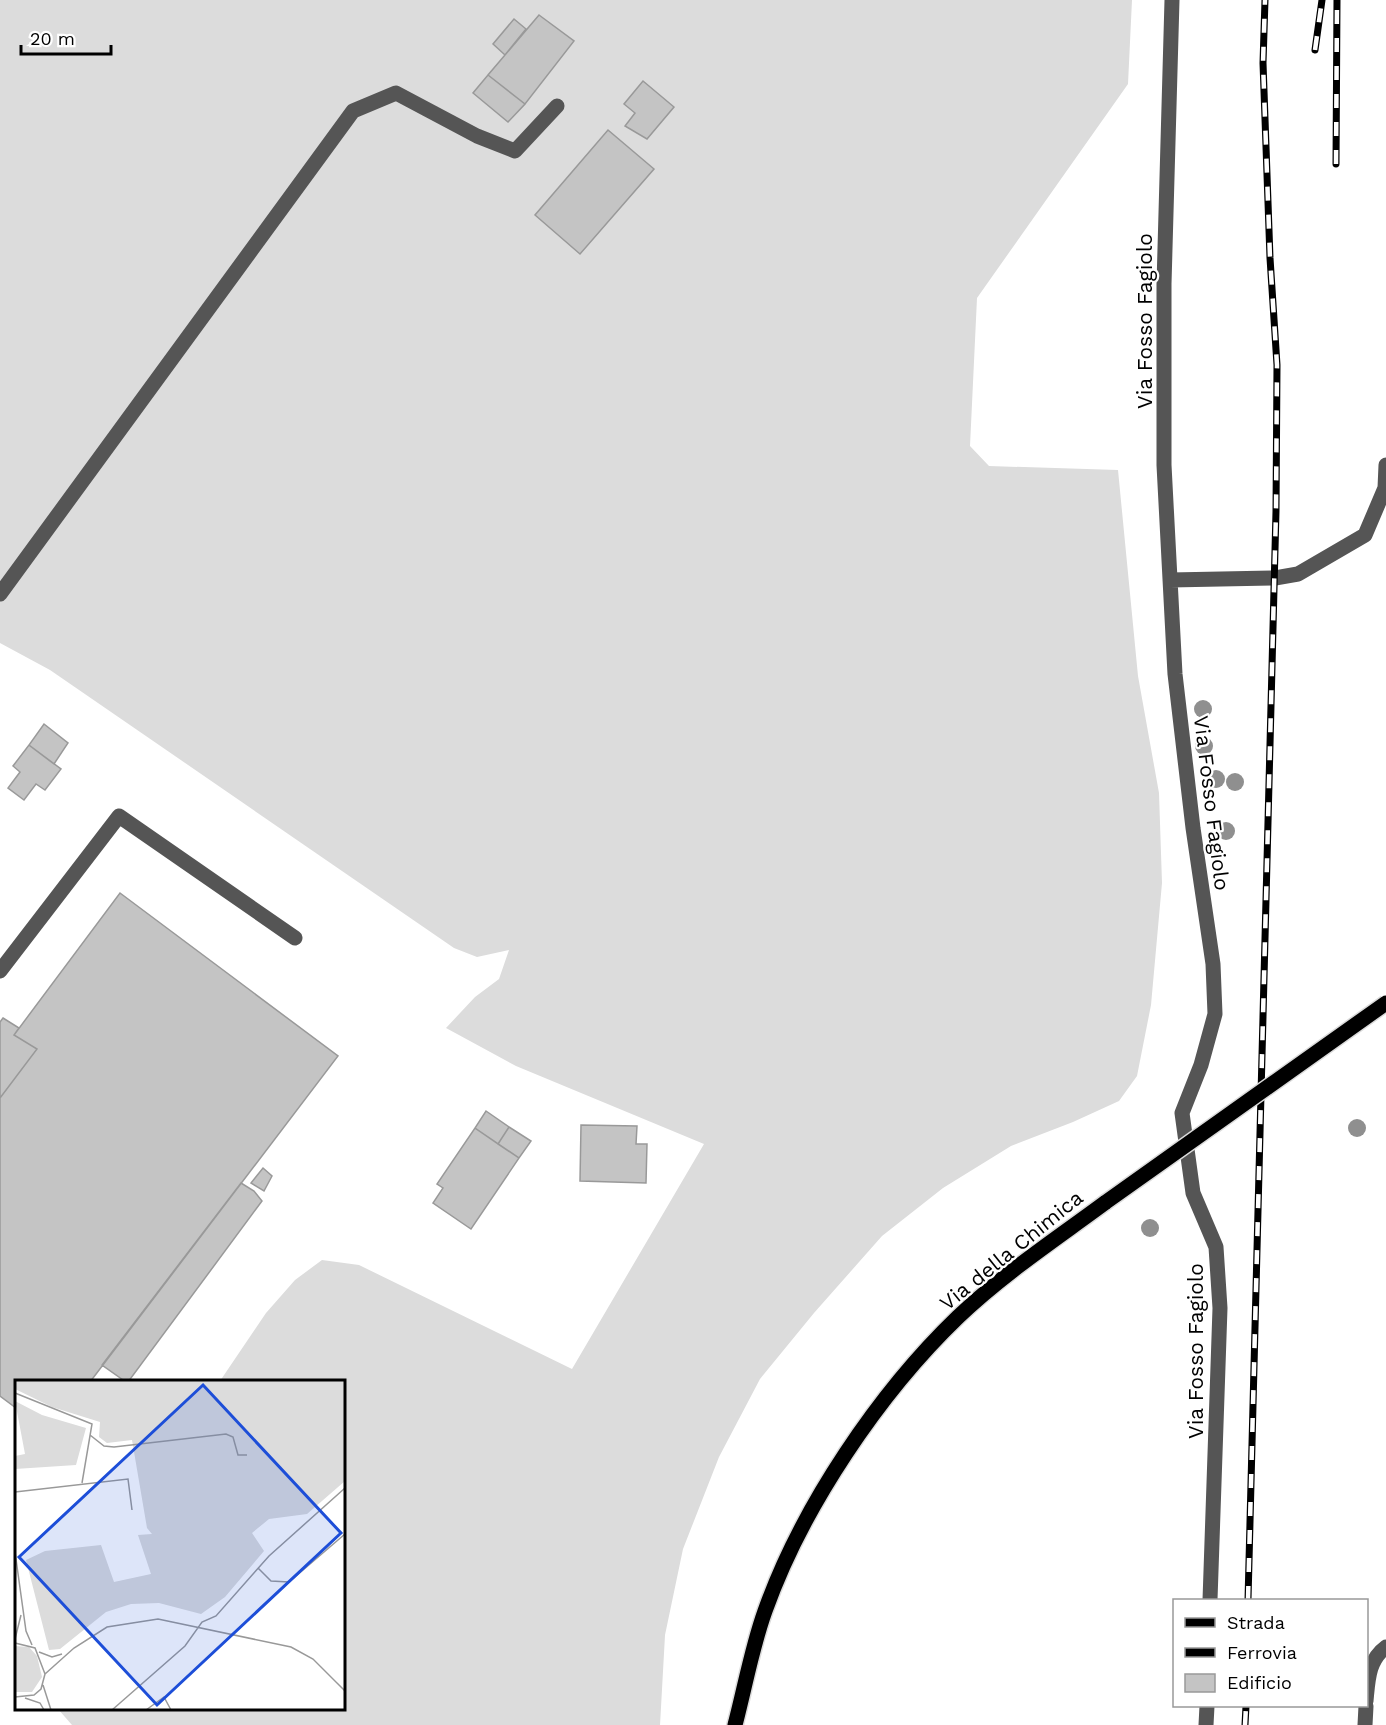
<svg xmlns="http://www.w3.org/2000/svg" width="1386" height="1725" font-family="'Work Sans',sans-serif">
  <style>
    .grass { fill: #dcdcdc }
    .building { fill: #c4c4c4; stroke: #999; stroke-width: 1.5 }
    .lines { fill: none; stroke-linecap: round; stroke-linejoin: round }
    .major-casing { stroke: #dbdbdb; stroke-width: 18 }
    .minor { stroke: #555; stroke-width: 15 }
    .major { stroke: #000; stroke-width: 15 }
    .rail-casing { stroke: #000; stroke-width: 7 }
    .rail { stroke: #fff; stroke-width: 4.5; stroke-dasharray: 14; stroke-linecap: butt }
    .major-bridge-casing { stroke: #dbdbdb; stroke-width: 18; stroke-linecap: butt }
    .major-bridge { stroke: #000; stroke-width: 15 }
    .tree { fill: #8f8f8f }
    .labels { text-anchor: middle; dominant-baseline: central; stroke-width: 4.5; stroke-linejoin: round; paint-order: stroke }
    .street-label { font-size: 21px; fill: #000; stroke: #fff }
    .inset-road { fill: none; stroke: #999; stroke-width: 1.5 }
    .view { fill: #1d4ed8; fill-opacity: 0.15; stroke: #1d4ed8; stroke-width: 3 }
    .inset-edge { fill: none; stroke: #000; stroke-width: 3 }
  </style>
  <rect width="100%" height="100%" fill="#fff"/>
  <path class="grass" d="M0,0H1132L1128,84L977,298L970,446L989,466L1118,470L1138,676L1159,793L1162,883L1151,1005L1137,1076L1119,1101L1073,1122L1011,1146L943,1188L882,1236L814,1313L760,1379L719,1457L683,1549L665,1635L660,1725H72L58,1709L344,1708V1382L220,1381L266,1313L295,1280L322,1260L359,1265L572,1369L704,1144L516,1066L446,1028L475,997L499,979L509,950L477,957L454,948L50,670L0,643Z"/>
  <path class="building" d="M539,15L574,41L525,104L488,75Z
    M514,19L526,29L505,55L493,44Z
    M488,75L525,104L508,122L473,93Z
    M643,81L674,107L647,139L625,126L635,113L624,104Z
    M608,130L654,169L580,254L535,215Z
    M44,724L68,743L54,764L29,745Z
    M29,745L61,769L45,790L36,784L24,800L8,788L20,772L13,766Z
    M120,893L338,1056L90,1382H16V1408L0,1396V1098L37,1049L14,1035Z
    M3,1018L19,1028L14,1035L37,1049L0,1098V1022Z
    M486,1111L509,1127L498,1144L475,1128Z
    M581,1125L637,1126L636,1144H647L646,1183L580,1181Z
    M509,1127L531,1141L519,1158L498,1144Z
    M475,1128L519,1158L471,1229L433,1203L443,1188L437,1184Z
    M263,1168L272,1176L264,1191L251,1183Z
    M241,1183L254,1191L262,1201L128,1382H126L102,1365Z"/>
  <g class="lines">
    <g class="major-casing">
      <path id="major" d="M735,1725C745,1687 752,1647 765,1611C802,1507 879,1393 958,1317C1003,1274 1056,1239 1106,1202"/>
    </g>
    <path class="minor" d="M1172,0L1164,284V465L1175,674L1193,828L1213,964L1215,1014L1201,1065L1182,1113L1193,1193L1216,1247L1220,1308L1210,1600
      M1170,580L1275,578L1298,574L1365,535L1385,488L1386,465
      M0,594L353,111L396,93L477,136L515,151L557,106
      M0,971L119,816L295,938
      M1366,1701C1368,1681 1368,1660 1386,1647
      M1206,1725L1207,1706
      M1365,1725L1366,1706"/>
    <use href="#major" class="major"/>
    <g class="rail-casing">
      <path id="rail" d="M1315,50L1322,0
        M1336,164L1337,0
        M1248,1600L1276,511L1277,365L1270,258L1263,63L1265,0
        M1245,1725L1246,1706"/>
    </g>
    <use href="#rail" class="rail"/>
    <g class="major-bridge-casing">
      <path id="major-bridge" d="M1106,1202L1386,1003"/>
    </g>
    <use href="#major-bridge" class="major-bridge"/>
  </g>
  <g class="tree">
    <circle cx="1203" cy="709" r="9"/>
    <circle cx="1204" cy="746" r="9"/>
    <circle cx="1216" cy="779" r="9"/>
    <circle cx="1235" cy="782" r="9"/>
    <circle cx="1226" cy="831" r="9"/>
    <circle cx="1357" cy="1128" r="9"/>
    <circle cx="1150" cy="1228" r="9"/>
  </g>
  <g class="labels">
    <g class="street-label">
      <text transform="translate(1144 321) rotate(-90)">Via Fosso Fagiolo</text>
      <text transform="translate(1212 803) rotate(83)">Via Fosso Fagiolo</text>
      <text transform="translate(1011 1250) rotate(-39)">Via della Chimica</text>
      <text transform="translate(1195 1351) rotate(-90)">Via Fosso Fagiolo</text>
    </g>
  </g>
  <g transform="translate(15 1380)">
    <rect width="330" height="330" fill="#fff"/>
    <path d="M0,0H330V101L292,134L254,139L237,153L249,171L210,217L186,234L144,223L116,224L91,232L45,269L34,270L11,180L30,171L86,165L99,202L136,194L123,155L137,154L132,148L117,60L92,63L84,57L85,42L37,27L0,9ZM0,21L27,35L71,48L61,85L0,89V76L10,74ZM0,266L14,267L22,276L27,297L17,312H0Z" fill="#dcdcdc"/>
    <path class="inset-road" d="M0,13L77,44L67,103M75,55L89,66L99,67L211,54L218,57L223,75H232M0,112L113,99L117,130M0,172L11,251L17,265M243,188L256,201L274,202L330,154M0,259L6,235M0,263L20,268L30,294L26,309L19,315L0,317M24,272L37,277L47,274M30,294L59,268L92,247L143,239L276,267L298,279L330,311M28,305L36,330M10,318L25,323L29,330M97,330L170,266L187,242L201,236L254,176L330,108M131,330L149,317L156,330"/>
    <path class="view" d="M188,5L326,153L142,325L4,177Z"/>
    <rect width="330" height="330" class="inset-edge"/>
  </g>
  <rect x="1173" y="1599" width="195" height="108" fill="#ffffff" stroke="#999999" stroke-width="1.5"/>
  <rect x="1185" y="1618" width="30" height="9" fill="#000000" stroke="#999999" stroke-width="1.5"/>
  <text x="1227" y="1629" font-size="18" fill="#000000">Strada</text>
  <rect x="1185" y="1648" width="30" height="9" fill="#000000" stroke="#999999" stroke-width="1.5"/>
  <text x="1227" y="1659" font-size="18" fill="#000000">Ferrovia</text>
  <rect x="1185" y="1674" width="30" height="18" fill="#c4c4c4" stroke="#999999" stroke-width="1.5"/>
  <text x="1227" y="1689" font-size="18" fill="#000000">Edificio</text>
  <path d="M21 45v9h90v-9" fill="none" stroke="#000000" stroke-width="3"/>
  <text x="30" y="45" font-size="18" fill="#000000" stroke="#ffffff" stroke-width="4.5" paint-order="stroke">20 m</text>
</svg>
